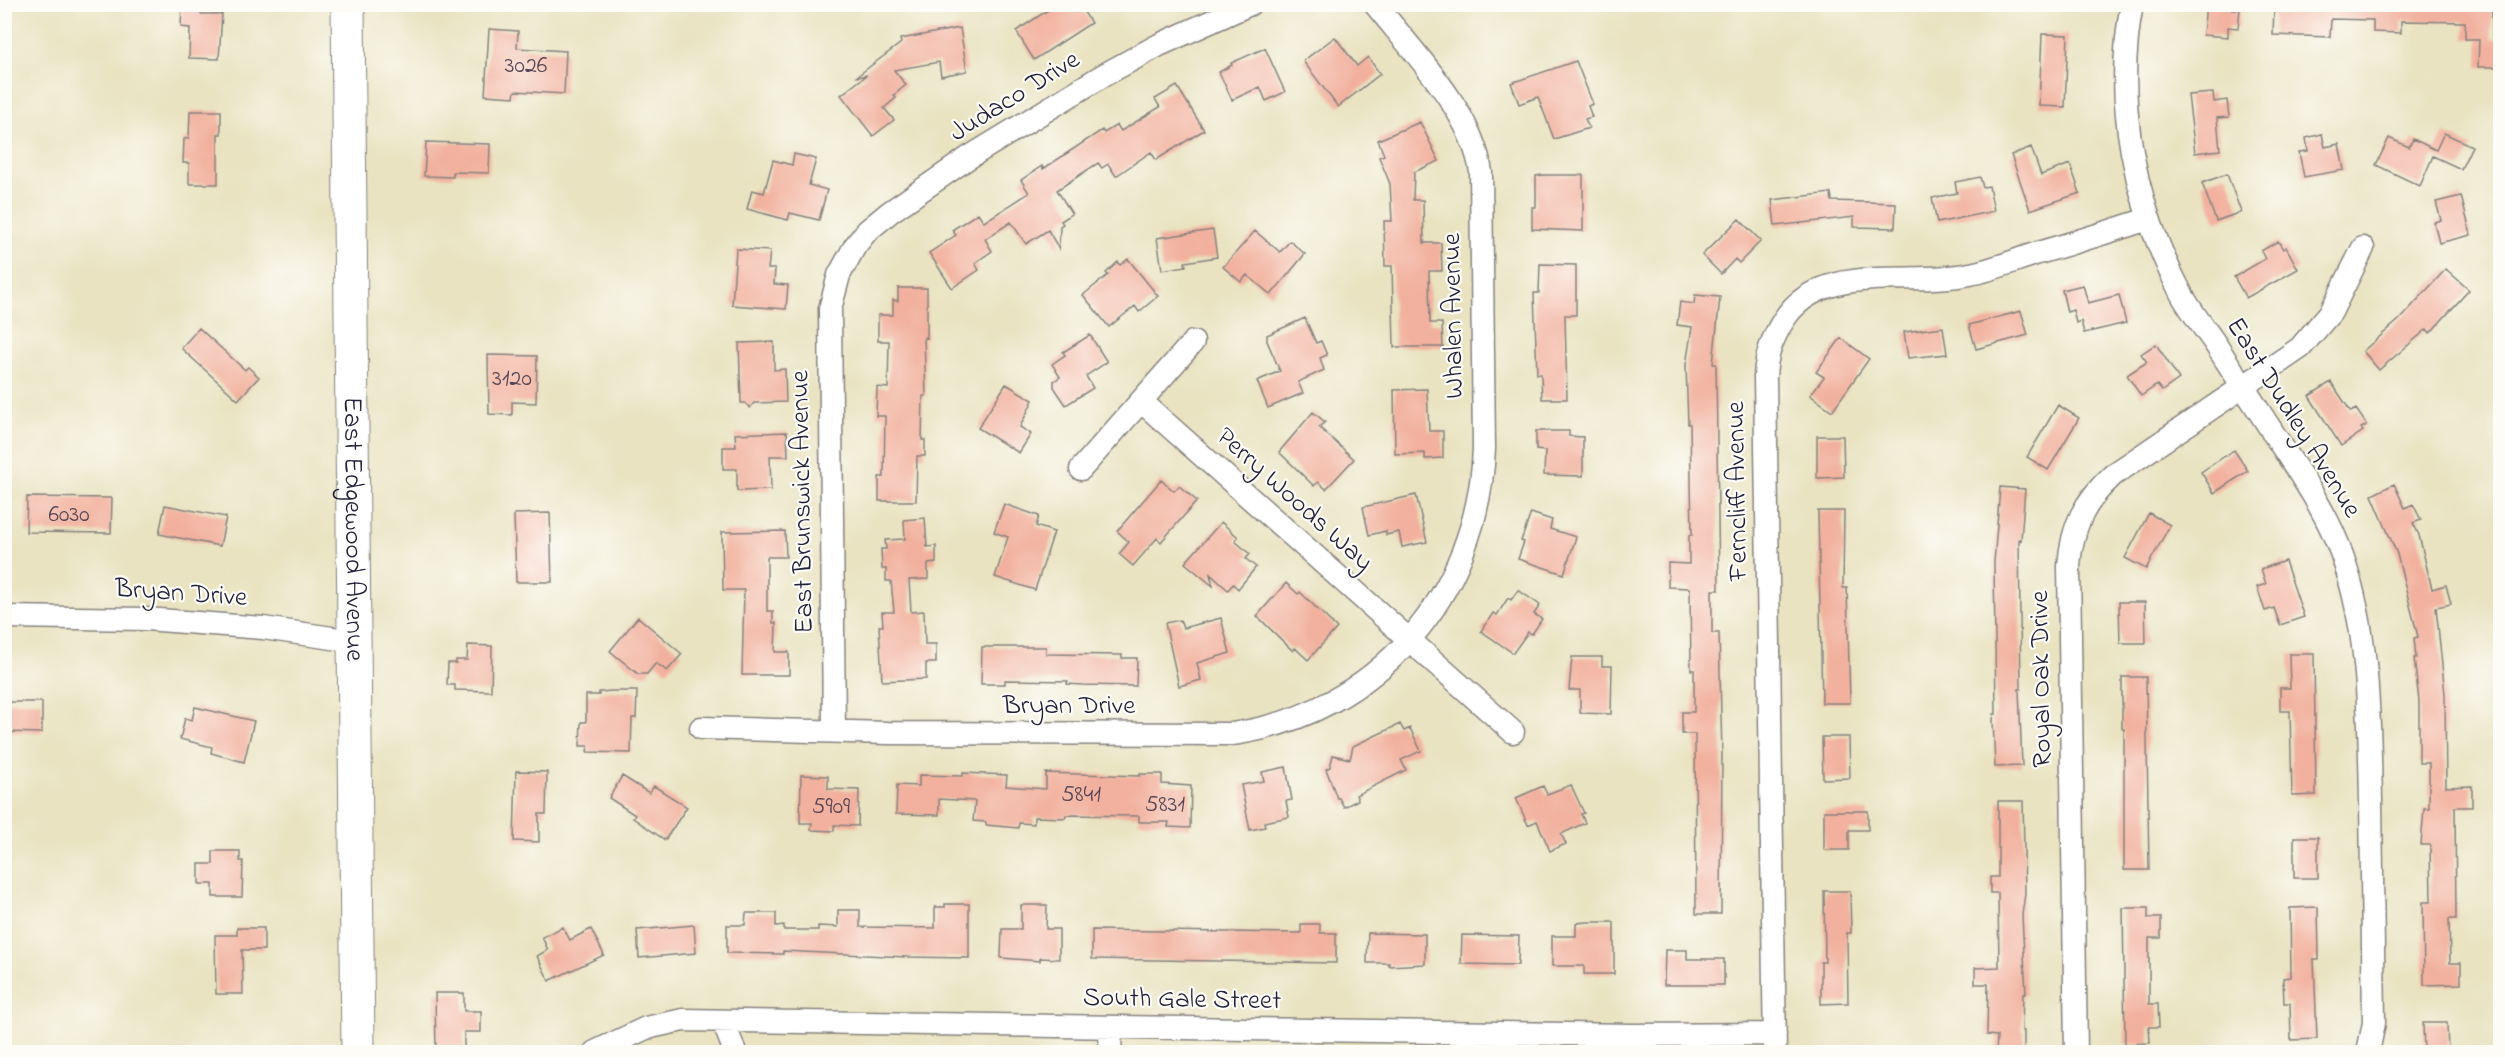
<svg xmlns="http://www.w3.org/2000/svg" width="2505" height="1057" font-family="'Indie Flower',sans-serif">
  <style>
    .building { fill: #f2b19e }
    .lines { fill: none; stroke-linecap: round; stroke-linejoin: round }
    .street-casing { stroke: #86827e; stroke-width: 25 }
    .secondary-casing { stroke: #86827e; stroke-width: 35 }
    .street { stroke: #fff; stroke-width: 22 }
    .secondary { stroke: #fff; stroke-width: 33 }
    .labels { text-anchor: middle; dominant-baseline: central; stroke-width: 4.5; stroke-linejoin: round; paint-order: stroke }
    .number-label { font-size: 24px; fill: #564654 }
    .street-label { font-size: 27px; fill: #22223b; stroke: #fdfcf7 }
  </style>
  <rect width="100%" height="100%" fill="#fdfcf7"/>
  <filter id="ink" filterUnits="userSpaceOnUse"><feTurbulence type="fractalNoise" baseFrequency=".0167" numOctaves="2"/><feDisplacementMap in="SourceGraphic" scale="12" xChannelSelector="R" yChannelSelector="G"/><feConvolveMatrix kernelMatrix="1 2 1 2 8 2 1 2 1" color-interpolation-filters="sRGB"/></filter>
  <filter id="wash" filterUnits="userSpaceOnUse"><feTurbulence type="fractalNoise" baseFrequency=".008" numOctaves="4" result="noise"/><feDisplacementMap in="SourceGraphic" scale="24" xChannelSelector="R" yChannelSelector="G"/><feGaussianBlur stdDeviation="1.35" result="paint"/><feColorMatrix in="noise" values="0 0 0 0 0 0 0 0 0 0 0 0 0 0 0 0 0 1.4 0 .05"/><feComposite in="paint" operator="in"/></filter>
  <g filter="url(#wash)">
    <rect width="100%" height="100%" fill="#e9e3c1"/>
    <g id="blocks">
      <path class="building" d="M182,4H201V14H222L219,59L189,58L190,28L181,27Z
        M1057,4H1079L1091,23L1034,60L1016,31Z
        M2206,4H2233L2232,9H2240L2238,28L2228,27V37L2203,35Z
        M2300,4H2492V38H2500V67H2478L2479,39H2465V22L2401,21V33L2373,32V20L2331,19L2330,37L2273,35L2274,7L2300,8Z
        M960,28L967,71L941,76L939,62L894,70L906,85L894,95L896,98L884,108L894,120L873,136L841,95L867,75L856,77L901,43L900,39Z
        M489,29L518,31L517,48L566,51L564,94L515,91L514,97L485,95Z
        M2042,34L2068,35L2065,107L2039,106Z
        M1335,37L1357,66L1368,57L1380,74L1338,107L1303,61Z
        M1265,48L1285,92L1266,101L1260,87L1232,100L1219,72L1232,65L1231,63Z
        M1576,61L1593,104L1588,106L1592,117L1585,119L1589,128L1554,139L1538,97L1519,104L1511,83Z
        M1177,86L1204,130L1156,160L1151,152L1116,176L1108,164L1102,168L1098,163L1057,190L1072,214L1061,221L1063,224L1060,226L1059,249L1048,230L1026,244L1011,222L985,239L992,251L975,263L979,270L952,288L929,253L956,235L952,230L978,213L984,222L1029,193L1021,180L1042,166L1043,169L1102,130L1104,133L1117,125L1121,131L1160,107L1155,99Z
        M2213,93L2214,102L2227,100L2229,117L2217,118L2220,150L2195,153L2188,95Z
        M190,111H221V134H218V184H189V163H183L184,139L189,138Z
        M1420,122L1439,161L1414,172L1413,200H1423L1424,243H1441L1442,271H1429L1430,323H1442L1443,347H1394L1392,266H1385L1384,221H1392L1390,184L1379,157L1384,155L1378,140Z
        M2444,133L2472,146L2461,169L2433,156L2420,186L2376,165L2389,138L2409,147L2413,139L2436,150Z
        M2322,134L2325,147L2339,144L2344,170L2304,177L2299,152L2308,151L2306,138Z
        M426,142L490,144L489,173L453,172V177L424,176Z
        M2031,147L2041,175L2070,164L2080,193L2030,210L2011,155Z
        M794,154L816,159L809,185L827,190L819,220L790,213L788,220L747,209L752,190L764,193L773,160L792,165Z
        M2227,174L2241,212L2216,221L2202,183Z
        M1543,175H1583V231L1532,229V207H1536V176Z
        M1980,177L1983,187L1989,186L1994,211L1937,223L1932,198L1957,193L1955,182Z
        M1831,193L1832,201L1896,203L1895,228L1854,227V217L1775,226L1772,200Z
        M2461,196L2471,235L2439,243L2434,222L2441,220L2436,202Z
        M1739,219L1761,241L1739,263L1735,259L1721,274L1702,255Z
        M1213,230L1217,257L1185,262L1186,266L1162,270L1157,238Z
        M1255,231L1280,252L1290,241L1305,254L1271,295L1247,275L1241,282L1223,267Z
        M2278,241L2283,249L2286,247L2298,269L2246,298L2234,277L2265,259L2261,251Z
        M736,249L770,251L768,269H775L774,284L788,285L786,309L732,305Z
        M1128,259L1158,296L1139,312L1135,306L1109,327L1083,295L1108,275L1106,273L1118,262L1120,265Z
        M1540,264L1576,265V315H1565L1567,399H1542L1541,374H1537L1534,293H1539Z
        M2446,269L2469,290L2430,333L2427,329L2379,370L2363,351L2399,320Z
        M2083,285L2088,303L2119,295L2126,323L2084,333L2081,321L2076,323L2073,310L2067,312L2062,290Z
        M898,288H927V338L924,337L926,396H923L922,440H925V456H917L916,501H879V477H884L885,416H876L877,387L888,388L889,341H878V315H893V300L898,301Z
        M1695,295L1720,297L1713,364H1716L1719,590H1712V633H1719L1722,754L1721,914H1696L1695,734H1682V712H1694V670H1691L1690,591L1689,588L1668,587V563L1689,564V535H1692L1690,424H1688L1686,365L1692,327L1677,325L1680,302L1694,304Z
        M2021,311L2028,335L1976,349L1969,325Z
        M1305,318L1316,343L1321,341L1327,355L1320,358L1324,370L1298,382L1303,393L1268,408L1257,381L1280,371L1267,341V335Z
        M1943,327L1947,354L1908,358L1904,332Z
        M199,328L245,370L248,367L259,377L238,400L181,348Z
        M1090,335L1107,362L1086,376L1093,388L1066,405L1054,387V381L1060,377L1052,364L1065,355L1063,352Z
        M1841,338L1869,359L1832,411L1810,395L1824,377L1816,372Z
        M774,342V370L785,369L786,402L754,403L750,408L745,403H741L739,343Z
        M2156,344L2179,379L2162,391L2157,385L2141,396L2127,375L2147,362L2141,354Z
        M488,355L537,356L536,403L512,402V415L489,414Z
        M2331,382L2351,412L2356,409L2367,425L2361,428L2363,431L2341,446L2309,396Z
        M1006,384L1033,400L1020,427L1031,434L1019,453L978,428Z
        M1427,389L1429,431H1443V458L1425,459V453L1395,454L1394,390Z
        M2058,405L2079,418L2048,470L2027,457Z
        M1313,412L1325,422L1319,427L1354,459L1326,489L1318,482L1314,486L1279,452Z
        M1536,431H1569V436L1583,437V476L1544,475L1545,451L1536,450Z
        M787,432L788,456H770L771,490L737,491V469H723V447H736L735,434Z
        M1817,436H1843L1844,477L1817,478Z
        M2234,450L2248,471L2214,493L2201,472Z
        M1161,480L1174,491L1179,486L1197,501L1161,542L1157,538L1133,566L1119,554L1129,542L1117,531Z
        M2394,484L2405,508L2413,504L2421,520L2413,523L2419,535L2432,589L2446,585L2451,604L2436,607L2445,694L2446,787L2472,786V807H2455L2456,919H2449L2450,963H2461V984L2424,985L2423,902H2431L2430,845H2421L2424,808H2429V763H2419V701L2414,658H2416L2414,638L2418,637L2397,554L2372,495Z
        M2000,487L2025,489L2021,540L2019,539L2021,689H2019L2022,766L1995,767L1993,720L1994,714H1996L1994,563Z
        M1416,495L1427,542L1402,547L1399,532L1386,535V531L1369,535L1363,507Z
        M27,497L112,498L111,533L26,532Z
        M1004,504L1039,516L1036,526L1054,532L1035,590L995,577L1008,537L994,532Z
        M165,505L226,517L220,546L159,534Z
        M1818,511H1844L1843,588H1847L1850,703H1822Z
        M550,513L552,582H516L514,514Z
        M1531,513L1552,520L1550,529L1576,537L1564,574L1518,559L1524,542L1521,541Z
        M2149,513L2170,525L2146,569L2125,558Z
        M925,518L927,547L936,546V563L928,564V579L909,580L911,612L924,611L925,644H936V663H926V679L882,681L879,626H883L882,612H894L891,581H886V569H882L881,549H886L885,540L905,539L904,520Z
        M1221,522L1238,537L1235,541L1250,554L1246,559L1256,567L1238,589L1233,584L1228,590L1210,574L1213,586L1185,563Z
        M785,531L786,557H767V611H773V623H776L775,652H789V675H742L744,590H723L722,532Z
        M2285,561L2304,617L2280,625L2274,608L2265,611L2257,587L2266,584L2261,569Z
        M1286,583L1298,594L1300,592L1337,628L1308,660L1295,648L1293,651L1257,616Z
        M1518,590L1540,605L1534,614L1542,619L1532,634L1528,632L1513,653L1481,631L1493,613L1497,615L1508,598L1511,600Z
        M2119,602H2145L2146,643H2120Z
        M638,617L682,654L667,671L656,663L647,674H638L610,651Z
        M1221,618L1230,653L1197,663L1201,680L1179,686L1165,623L1180,620L1183,628Z
        M468,645L492,646L491,691L455,690V685H447L448,663H456V660H467Z
        M982,647H1046V654L1122,655V658H1137L1136,686L1083,685L1067,684L1068,681L1005,680V684H981Z
        M2289,654H2314L2316,795L2292,796L2290,711H2280V688H2290Z
        M1572,657H1602V666H1612L1611,714L1580,713V690H1569Z
        M2122,677H2146L2149,870H2124V729H2122Z
        M612,691H637L636,718H632L631,753L587,752L588,746H580L581,722H586V695H599V692Z
        M4,702H42V733L4,732Z
        M195,707L254,721L244,762L211,753L212,747L180,739L185,718L192,720Z
        M1400,724L1404,731L1410,728L1421,751L1401,760L1406,770L1356,795L1358,800L1344,807L1339,798H1337L1326,769L1330,767L1333,755L1350,759L1353,746Z
        M1822,737H1849L1850,778L1823,779Z
        M1286,767L1292,800L1286,801L1289,817L1264,822L1265,827L1250,830L1241,785L1264,781L1262,772Z
        M516,771L547,772L546,814H539V842L514,841Z
        M963,773L1007,775L1006,786L1046,789V773L1140,776V774H1162V784L1191,786L1190,828L1168,827L1169,822H1139V816L1066,815L1065,818L1034,817V824L1019,823L1018,828L986,825V822L973,821L975,801L939,799V815L896,814L897,785L919,786V775L963,776Z
        M801,775L828,776V789L859,790L858,826L834,825V831L811,830L812,823H800Z
        M622,776L649,793L654,786L687,807L665,840L633,818L635,815L609,798Z
        M1571,785L1584,813L1581,814L1585,823L1561,834L1566,844L1550,851L1537,821L1528,825L1516,798L1543,786L1547,794Z
        M1998,801H2023L2025,894L2022,915L2026,994H2023L2022,1031H2024V1053H1996L1997,1036L1987,1035L1988,984H1975V968L1999,967L1998,893H1990V877H1998Z
        M1824,811H1868V830H1849V850H1824Z
        M2294,837H2318V878H2294Z
        M213,851H240V861H243L242,897H213V884H199V864H213Z
        M1824,891H1850L1851,933H1847L1848,1003L1821,1004V962H1825Z
        M945,904H969V958L907,957L783,951V954L727,953V925H745L746,913H776V926L784,925V930H818V926L838,927V910H860V927L935,928V907H945Z
        M1021,905H1047L1046,929H1059V959L1040,958V961L1001,958L1002,929H1021Z
        M2318,907L2319,959H2314L2317,1039L2291,1040L2290,1003H2284L2283,978L2291,977L2290,908Z
        M2123,908H2148V918H2161V938H2149V1004H2158L2159,1027H2149L2150,1043L2125,1044Z
        M1588,922H1614V974H1584V966H1552V936H1576V923Z
        M1301,924H1320V933H1336V963L1092,959V930L1301,933Z
        M694,925L696,953L639,958L637,930Z
        M563,927L570,940L591,929L604,955L549,981L537,956L548,950L542,937Z
        M237,928H264V950H242L243,994H216L215,935H237Z
        M1368,933L1425,934V964L1389,966V963H1367Z
        M1462,935L1519,936L1518,965L1461,964Z
        M1665,950H1687V959H1724V985H1664Z
        M435,993H464V1011H481V1032H464V1053H436Z
        M2423,1023H2447L2448,1053H2424Z"/>
    </g>
  </g>
  <g filter="url(#ink)">
    <use href="#blocks" fill-opacity="0" stroke="#86827e" stroke-width="1.5"/>
    <g class="lines">
      <g class="street-casing">
        <path id="street" d="M2132,4C2113,102 2135,206 2181,293C2190,310 2203,326 2214,342C2233,371 2251,399 2270,428C2296,469 2326,509 2342,555C2370,635 2369,718 2371,801C2372,875 2373,949 2374,1023L2368,1052
          M1142,402L1513,732
          M1081,469L1193,342
          M4,617L146,619L263,628L353,641
          M701,728L888,733L1232,734C1377,714 1479,594 1484,448L1481,172C1472,111 1413,52 1375,4
          M834,730L830,309L839,275L855,246L867,231L890,212L968,158L1102,76L1159,45L1250,4
          M723,1021L735,1052
          M595,1052L646,1028L683,1020L1633,1035L1775,1034
          M1110,1052L1111,1027
          M1775,1052L1765,377C1766,355 1772,339 1783,321C1820,260 1909,287 1970,274C1992,270 2013,261 2035,254C2073,243 2111,231 2148,219
          M2076,1052L2069,566C2072,526 2084,502 2113,475L2300,348L2331,312L2363,248"/>
      </g>
      <g class="secondary-casing">
        <g id="secondary">
          <path id="s1" d="M348,4L358,1052"/>
        </g>
      </g>
      <use href="#street" class="street"/>
      <use href="#secondary" class="secondary"/>
    </g>
  </g>
  <g class="labels">
    <g class="number-label">
      <text x="526" y="66">3026</text>
      <text x="512" y="379">3120</text>
      <text x="69" y="515">6030</text>
      <text x="1081" y="795">5841</text>
      <text x="1165" y="805">5831</text>
      <text x="831" y="807">5909</text>
    </g>
    <g class="street-label">
      <text transform="translate(1015 97) rotate(-32)">Judaco Drive</text>
      <text transform="translate(1454 316) rotate(-91)">Whalen Avenue</text>
      <text transform="translate(2293 418) rotate(58)">East Dudley Avenue</text>
      <text transform="translate(1738 491) rotate(-91)">Ferncliff Avenue</text>
      <text transform="translate(1294 500) rotate(42)">Perry Woods Way</text>
      <text transform="translate(803 502) rotate(-91)">East Brunswick Avenue</text>
      <text stroke="none"><textPath href="#s1" startOffset="525">East Edgewood Avenue</textPath></text>
      <text transform="translate(181 594) rotate(4)">Bryan Drive</text>
      <text transform="translate(2042 679) rotate(-91)">Royal Oak Drive</text>
      <text x="1069" y="706">Bryan Drive</text>
      <text transform="translate(1182 1000) rotate(1)">South Gale Street</text>
    </g>
  </g>
  <rect width="2505" height="1057" fill="none" stroke="#fdfcf7" stroke-width="24"/>
</svg>
